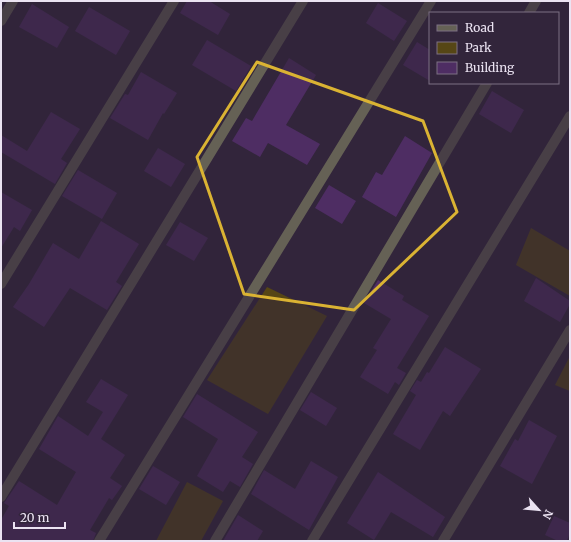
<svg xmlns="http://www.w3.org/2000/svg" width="571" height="542" font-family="Merriweather,serif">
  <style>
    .green { fill: #564615 }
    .building { fill: #4e2d63 }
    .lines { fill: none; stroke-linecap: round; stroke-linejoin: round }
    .minor { stroke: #656155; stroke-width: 10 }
    .marked { fill: none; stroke: #dab333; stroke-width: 3; stroke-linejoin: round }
  </style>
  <rect width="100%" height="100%" fill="#32253b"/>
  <path class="green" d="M531,228L570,251V296L516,265Z
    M267,287L327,316L268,414L207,380Z
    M570,356V391L555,385Z
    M187,482L223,501L201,541H156Z"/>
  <path class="building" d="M187,1H209L230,14L218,35L180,13Z
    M378,3L407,21L394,41L366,23Z
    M32,4L69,27L57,48L19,27Z
    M89,7L130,31L116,55L75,31Z
    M207,40L251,66L236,91L192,65Z
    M417,42L430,50V81L403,65Z
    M289,58L316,75L286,125L320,144L307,165L268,143L260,157L232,141L246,118L252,121Z
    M141,72L177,93L164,114L163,113L148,140L110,118L125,94L128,95Z
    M492,91L524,110L511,133L479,114Z
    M51,112L80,129L61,159L67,163L55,184L1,152V135L27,151Z
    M405,136L432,153L396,217L362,197L376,172L382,175Z
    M158,148L185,164L171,187L144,171Z
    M78,170L117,193L102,219L62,196Z
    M329,185L356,201L342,224L315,208Z
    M1,192L32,210L20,231L14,227L1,248Z
    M101,221L139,244L116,282L122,286L107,310L70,288L44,327L13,307L29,284L53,243L79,259Z
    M180,222L208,238L194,261L166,245Z
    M536,278L570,301V304L560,322L524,301Z
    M378,280L404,296L402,300L429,316L397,368L406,373L399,385L395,382L388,394L360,377L377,350L373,348L391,319L364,303Z
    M445,347L481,369L450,416L443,411L420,450L393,434L416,395L410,391L417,380L421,382L427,372L429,373Z
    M101,379L128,395L101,439L125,455L110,478L122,486L112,500L109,498L90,530L96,533L93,541H1V520L9,506L4,503L19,481L57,505L76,472L39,449L58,416L88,436L103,412L86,402Z
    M311,392L337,408L326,426L300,410Z
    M197,394L258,432L242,457L253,464L240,487L230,481L223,492L197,476L218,439L183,417Z
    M529,420L557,436L532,484L500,466L515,439L518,441Z
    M311,461L338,477L309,530L251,494L264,470L295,489Z
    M153,466L180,482L166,505L139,489Z
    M378,472L445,517L433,537L391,512L374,540L347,523Z
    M238,515L263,531L257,541H223Z
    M554,516L570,523V533L567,541H558L545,535Z"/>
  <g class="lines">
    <path class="minor" d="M529,13L536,1
      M1,21L13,1
      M1,284L174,1
      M1,497L303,1
      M99,541L431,1
      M215,541L487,83
      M312,541L570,116
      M443,541L570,330"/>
  </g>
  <path d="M0 0H571V542H0ZM257,62L423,121L457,212L354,310L244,294L197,157Z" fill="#32253b" fill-opacity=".55" fill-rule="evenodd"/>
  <path class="marked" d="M257,62L423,121L457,212L354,310L244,294L197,157Z"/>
  <rect width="571" height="542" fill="none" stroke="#ebe3f2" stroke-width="4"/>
  <rect x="429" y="12" width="130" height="72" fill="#32253b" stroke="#7c7184"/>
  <rect x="437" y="25" width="20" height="6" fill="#656155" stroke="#7c7184"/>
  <text x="465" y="32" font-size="12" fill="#ebe3f2">Road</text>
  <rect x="437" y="42" width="20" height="12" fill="#564615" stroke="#7c7184"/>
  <text x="465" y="52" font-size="12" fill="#ebe3f2">Park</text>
  <rect x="437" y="62" width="20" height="12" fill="#4e2d63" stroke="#7c7184"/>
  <text x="465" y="72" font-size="12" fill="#ebe3f2">Building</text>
  <g transform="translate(539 510) rotate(117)" stroke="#32253b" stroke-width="3" paint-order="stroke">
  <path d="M0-3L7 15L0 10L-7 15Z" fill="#ebe3f2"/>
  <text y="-6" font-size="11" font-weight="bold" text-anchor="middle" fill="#ebe3f2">N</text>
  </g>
  <path d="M14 522v6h51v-6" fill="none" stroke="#ebe3f2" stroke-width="2"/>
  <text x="20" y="522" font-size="12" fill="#ebe3f2" stroke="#32253b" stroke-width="3" paint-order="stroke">20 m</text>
</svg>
